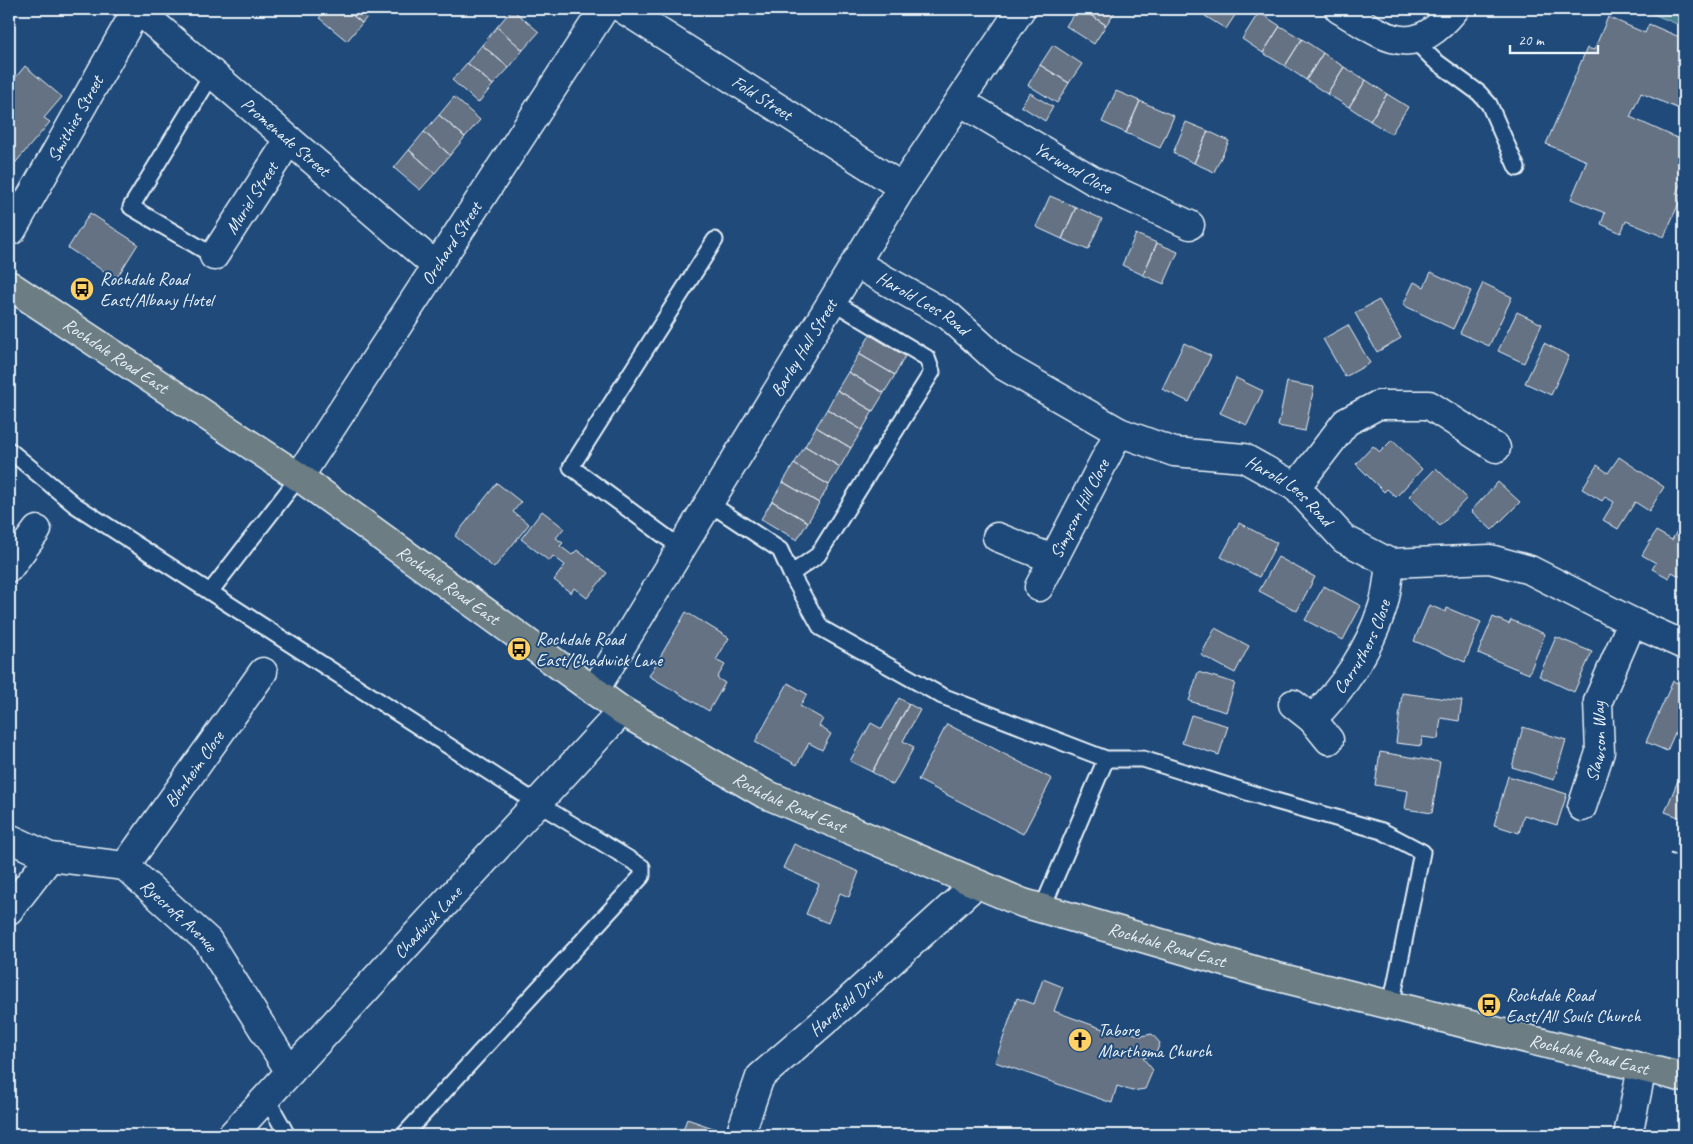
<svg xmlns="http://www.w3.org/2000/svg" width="1693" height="1144" font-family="Caveat,sans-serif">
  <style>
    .green { fill: #4c8290; stroke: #9abac4 }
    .building { fill: #657284; stroke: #e8f1f8 }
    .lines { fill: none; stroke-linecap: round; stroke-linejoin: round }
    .lane-casing { stroke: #e8f1f8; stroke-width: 19 }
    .street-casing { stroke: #e8f1f8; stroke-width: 31 }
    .highway-casing { stroke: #e8f1f8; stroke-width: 31 }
    .path { stroke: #e8f1f8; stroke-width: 3; stroke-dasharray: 5 4; stroke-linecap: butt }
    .lane { stroke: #1f4a7a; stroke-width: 15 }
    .street { stroke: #1f4a7a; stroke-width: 28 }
    .highway { stroke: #6c7e84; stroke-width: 28 }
    .labels { text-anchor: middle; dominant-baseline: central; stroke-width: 4; stroke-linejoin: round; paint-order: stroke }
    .street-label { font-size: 18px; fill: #e8f1f8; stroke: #1f4a7a }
    .poi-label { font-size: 18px; fill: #e8f1f8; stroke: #1f4a7a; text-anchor: start }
  </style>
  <rect width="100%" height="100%" fill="#1f4a7a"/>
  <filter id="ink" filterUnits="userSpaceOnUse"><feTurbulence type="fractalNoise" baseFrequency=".02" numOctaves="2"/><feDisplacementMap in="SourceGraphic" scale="10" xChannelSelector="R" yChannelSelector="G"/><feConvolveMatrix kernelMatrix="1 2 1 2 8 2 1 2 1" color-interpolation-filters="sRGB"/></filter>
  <g filter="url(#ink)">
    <path class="green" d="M1641,9H1684V27Z"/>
    <path class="building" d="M327,9H345L362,23L347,41L319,18Z
      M345,9H374L362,23Z
      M512,9L539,32L523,50L497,27Z
      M1077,9H1081L1106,25L1094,44L1066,26Z
      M1081,9H1117L1106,25Z
      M1210,9H1239L1226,29L1205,16Z
      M1259,12L1280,26L1263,53L1242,39Z
      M1608,17L1645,33L1649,24L1684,39V111L1641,93L1630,117L1677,138L1684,122V176L1676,194L1682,196L1664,237L1626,221L1621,233L1601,224L1605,213L1571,199L1587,161L1546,144L1587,48L1594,50Z
      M1280,26L1302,39L1285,66L1263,53Z
      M497,27L523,50L509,68L482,45Z
      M1302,39L1323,53L1306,80L1285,66Z
      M482,45L509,68L493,85L467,63Z
      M1053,45L1082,64L1069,83L1040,65Z
      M1323,53L1344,67L1327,94L1306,80Z
      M467,63L493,85L478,103L452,80Z
      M1040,65L1069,83L1057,103L1028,85Z
      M25,66L62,97L44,118L50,122L11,168L9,166V72L16,77Z
      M1344,67L1366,80L1349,107L1327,94Z
      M1366,80L1387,94L1370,121L1349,107Z
      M1116,91L1140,101L1126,133L1102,122Z
      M1030,93L1053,107L1045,121L1021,106Z
      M1387,94L1408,107L1391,134L1370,121Z
      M454,97L480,120L465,137L439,115Z
      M1140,101L1174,116L1160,148L1126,133Z
      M439,115L465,137L450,155L424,132Z
      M1186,122L1208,131L1194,163L1173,153Z
      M1208,131L1229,141L1214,172L1194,163Z
      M424,132L450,155L435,173L409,150Z
      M409,150L435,173L420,190L394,168Z
      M1050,196L1076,207L1062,239L1036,227Z
      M1076,207L1102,219L1088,250L1062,239Z
      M90,213L138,244L116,279L68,248Z
      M1136,234L1157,243L1143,275L1122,265Z
      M1157,243L1178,252L1164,284L1143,275Z
      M1431,272L1471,291L1453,329L1403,305L1414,282L1424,287Z
      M1483,283L1512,297L1489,346L1460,333Z
      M1379,300L1401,338L1377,352L1355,313Z
      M1517,312L1542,324L1524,363L1498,351Z
      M1348,325L1370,363L1345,377L1323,339Z
      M870,335L905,356L895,375L859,354Z
      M1184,343L1211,356L1189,402L1162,389Z
      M1544,343L1569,356L1551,395L1525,383Z
      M859,354L895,375L884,393L848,372Z
      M848,372L884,393L873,411L837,390Z
      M1236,378L1263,391L1247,425L1220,413Z
      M1287,382L1314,387L1305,431L1278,426Z
      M837,390L873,411L862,430L827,409Z
      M827,409L862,430L851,448L816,427Z
      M816,427L851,448L840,467L805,446Z
      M1392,440L1422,469L1396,497L1387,489L1384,492L1356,464L1373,446L1380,452Z
      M805,446L840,467L829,485L794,464Z
      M1619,457L1664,487L1649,511L1635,502L1618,529L1603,520L1614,502L1605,497L1602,501L1582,489L1597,465L1608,473Z
      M794,464L829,485L819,503L783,482Z
      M1436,468L1467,498L1440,526L1409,496Z
      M783,482L819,503L808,522L772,501Z
      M1498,482L1520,502L1492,530L1471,511Z
      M497,483L521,502L513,512L529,524L494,568L455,536Z
      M772,501L808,522L797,540L761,519Z
      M542,511L564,528L556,538L563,543L560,546L572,555L577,550L607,573L587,598L574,588L571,593L554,580L565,565L553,556L549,561L521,539Z
      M1239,523L1277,543L1259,577L1221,557Z
      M1679,527L1684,530V576L1683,578L1672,572L1669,578L1652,569L1656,563L1642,555L1656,531L1672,540Z
      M1278,557L1315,577L1297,611L1259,591Z
      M1324,586L1361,606L1343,640L1305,620Z
      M1429,605L1446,612L1447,608L1481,622L1465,662L1414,641Z
      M686,612L729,638L716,660L725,665L717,678L725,683L709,711L649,676Z
      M1493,617L1509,624L1511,620L1545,634L1529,674L1478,653Z
      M1215,628L1249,646L1235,673L1201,655Z
      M1556,637L1592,652L1574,692L1539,676Z
      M1198,672L1235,683L1226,712L1189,701Z
      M1673,681L1684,686V731L1677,728L1667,751L1646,742Z
      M788,683L807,694L800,706L823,719L819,726L831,734L822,750L809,743L797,765L755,742Z
      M1402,693L1462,701L1459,721L1441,718L1438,739L1422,737L1421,746L1396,743Z
      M899,698L909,704L872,772L850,761L871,723L882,729Z
      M909,704L920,710L903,741L914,747L893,785L872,772Z
      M1191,715L1228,726L1219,755L1182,743Z
      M947,724L1052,779L1023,834L918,780Z
      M1523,727L1566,740L1554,780L1512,767Z
      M1380,752L1440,762L1432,813L1405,809L1408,791L1375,785Z
      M1684,775V819L1665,812L1679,778L1683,779Z
      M1508,776L1567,794L1557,825L1524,815L1519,833L1494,825Z
      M794,844L859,872L849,897L840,893L828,923L806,914L819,884L783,868Z
      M1043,979L1063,987L1054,1011L1114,1033L1116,1027L1141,1036L1152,1034L1160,1043L1155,1056L1143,1058L1153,1070L1145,1089L1132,1091L1117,1086L1112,1103L995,1062L1017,998L1034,1004Z
      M687,1119L716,1129L714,1135H681Z"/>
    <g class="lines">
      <g class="lane-casing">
        <path id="lane" d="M1415,41L1434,60L1479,93L1489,104L1517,168
          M212,74L131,207L214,256
          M9,450L75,505L537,803L642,867V876L404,1135
          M709,503L780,550L791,574L821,628L942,696L1106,759
          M681,548L571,467L715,240
          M791,574L818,555L932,372L927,358L832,301
          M210,592L299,477
          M1042,909L1106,759H1143L1272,800L1382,831L1422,852L1391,1006
          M267,1099L287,1135"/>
      </g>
      <g class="street-casing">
        <g id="street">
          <path id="s1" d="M137,9L436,266"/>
          <path id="s2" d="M623,9L902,187"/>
          <path d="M1339,9C1387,38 1412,62 1455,9"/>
          <path id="s3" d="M961,102L1094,181L1190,225"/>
          <path id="s4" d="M12,230L137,9"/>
          <path id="s5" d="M214,256L289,140"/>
          <path id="s6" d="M855,263L949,316L1004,366L1119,432L1174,452L1244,458L1296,487L1344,539L1390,563L1490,559L1530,570L1632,622L1684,645"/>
          <path id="s7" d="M299,477L604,9"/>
          <path d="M1296,487L1346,422L1378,405H1429L1496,448"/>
          <path d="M997,537L1053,559"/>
          <path d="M9,568L37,530"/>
          <path id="s8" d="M1039,587L1119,432"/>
          <path id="s9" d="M594,691L902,187L1021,9"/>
          <path d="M1293,704L1312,719L1329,740"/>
          <path id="s10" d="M1312,719C1343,689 1369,650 1382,609C1387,595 1388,578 1390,563"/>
          <path id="s11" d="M1582,807L1600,752L1598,701L1632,622"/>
          <path id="s12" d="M9,838L50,857L125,866L208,941L290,1072"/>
          <path id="s13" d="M125,866L263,672"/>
          <path d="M9,910L50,857"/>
          <path id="s14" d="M232,1135L622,711"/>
          <path id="s15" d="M740,1135L760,1077L847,1002L976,884"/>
          <path d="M1628,1135L1642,1068"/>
        </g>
      </g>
      <g class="highway-casing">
        <g id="highway">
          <path id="s16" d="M9,285L299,477L622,711L763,793L1023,903L1270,975L1684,1078"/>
        </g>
      </g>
      <path class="path" d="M1670,853L1684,857"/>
      <use href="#lane" class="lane"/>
      <use href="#street" class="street"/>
      <use href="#highway" class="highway"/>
    </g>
  </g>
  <defs>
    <g id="bus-disc" transform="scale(1.25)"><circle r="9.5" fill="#ffd166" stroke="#1f4a7a"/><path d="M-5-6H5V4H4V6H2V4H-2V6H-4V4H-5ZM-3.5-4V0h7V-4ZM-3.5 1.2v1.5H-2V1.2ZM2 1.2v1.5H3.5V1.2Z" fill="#111"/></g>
    <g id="church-disc" transform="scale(1.25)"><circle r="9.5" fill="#ffd166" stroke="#1f4a7a"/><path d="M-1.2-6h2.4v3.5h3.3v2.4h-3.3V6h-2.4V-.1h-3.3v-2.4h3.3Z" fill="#111"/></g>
  </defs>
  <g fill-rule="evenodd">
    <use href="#bus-disc" x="82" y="289"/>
    <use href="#bus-disc" x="519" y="649"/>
    <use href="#bus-disc" x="1489" y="1005"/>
    <use href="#church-disc" x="1080" y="1040"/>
  </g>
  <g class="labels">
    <g class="street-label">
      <text stroke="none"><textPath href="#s2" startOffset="165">Fold Street</textPath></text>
      <text stroke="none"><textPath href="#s4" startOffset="128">Smithies Street</textPath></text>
      <text stroke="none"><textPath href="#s1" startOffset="196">Promenade Street</textPath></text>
      <text stroke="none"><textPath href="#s3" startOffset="130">Yarwood Close</textPath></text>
      <text stroke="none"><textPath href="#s5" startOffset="69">Muriel Street</textPath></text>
      <text stroke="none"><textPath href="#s7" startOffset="279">Orchard Street</textPath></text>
      <text stroke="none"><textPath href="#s6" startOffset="79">Harold Lees Road</textPath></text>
      <text stroke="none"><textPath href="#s9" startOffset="402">Barley Hall Street</textPath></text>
      <text stroke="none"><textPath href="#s16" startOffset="128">Rochdale Road East</textPath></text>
      <text stroke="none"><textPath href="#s6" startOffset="500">Harold Lees Road</textPath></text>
      <text stroke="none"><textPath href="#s8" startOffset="88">Simpson Hill Close</textPath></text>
      <text stroke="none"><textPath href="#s16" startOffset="532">Rochdale Road East</textPath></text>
      <text stroke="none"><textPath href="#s10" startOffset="89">Carruthers Close</textPath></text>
      <text stroke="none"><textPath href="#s11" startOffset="68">Slawson Way</textPath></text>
      <text stroke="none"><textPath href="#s13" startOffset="119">Blenheim Close</textPath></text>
      <text stroke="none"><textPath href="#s16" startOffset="938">Rochdale Road East</textPath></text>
      <text stroke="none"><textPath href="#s12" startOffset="194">Ryecroft Avenue</textPath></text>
      <text stroke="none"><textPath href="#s14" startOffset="289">Chadwick Lane</textPath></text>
      <text stroke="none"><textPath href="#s16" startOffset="1342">Rochdale Road East</textPath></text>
      <text stroke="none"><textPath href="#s15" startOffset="175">Harefield Drive</textPath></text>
      <text stroke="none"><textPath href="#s16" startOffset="1778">Rochdale Road East</textPath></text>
    </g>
    <g class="poi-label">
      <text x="100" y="279">Rochdale Road<tspan x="100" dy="21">East/Albany Hotel</tspan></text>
      <text x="536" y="639">Rochdale Road<tspan x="536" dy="21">East/Chadwick Lane</tspan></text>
      <text x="1506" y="995">Rochdale Road<tspan x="1506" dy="21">East/All Souls Church</tspan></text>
      <text x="1098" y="1030">Tabore<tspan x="1098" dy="21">Marthoma Church</tspan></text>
    </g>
  </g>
  <rect width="1693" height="1144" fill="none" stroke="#1f4a7a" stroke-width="30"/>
  <rect x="15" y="15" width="1663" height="1114" fill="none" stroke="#e8f1f8" stroke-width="2" filter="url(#ink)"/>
  <path d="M1510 45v8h88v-8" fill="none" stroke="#e8f1f8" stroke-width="2.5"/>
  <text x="1518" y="45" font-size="15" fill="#e8f1f8" stroke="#1f4a7a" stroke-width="4" paint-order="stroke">20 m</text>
</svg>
